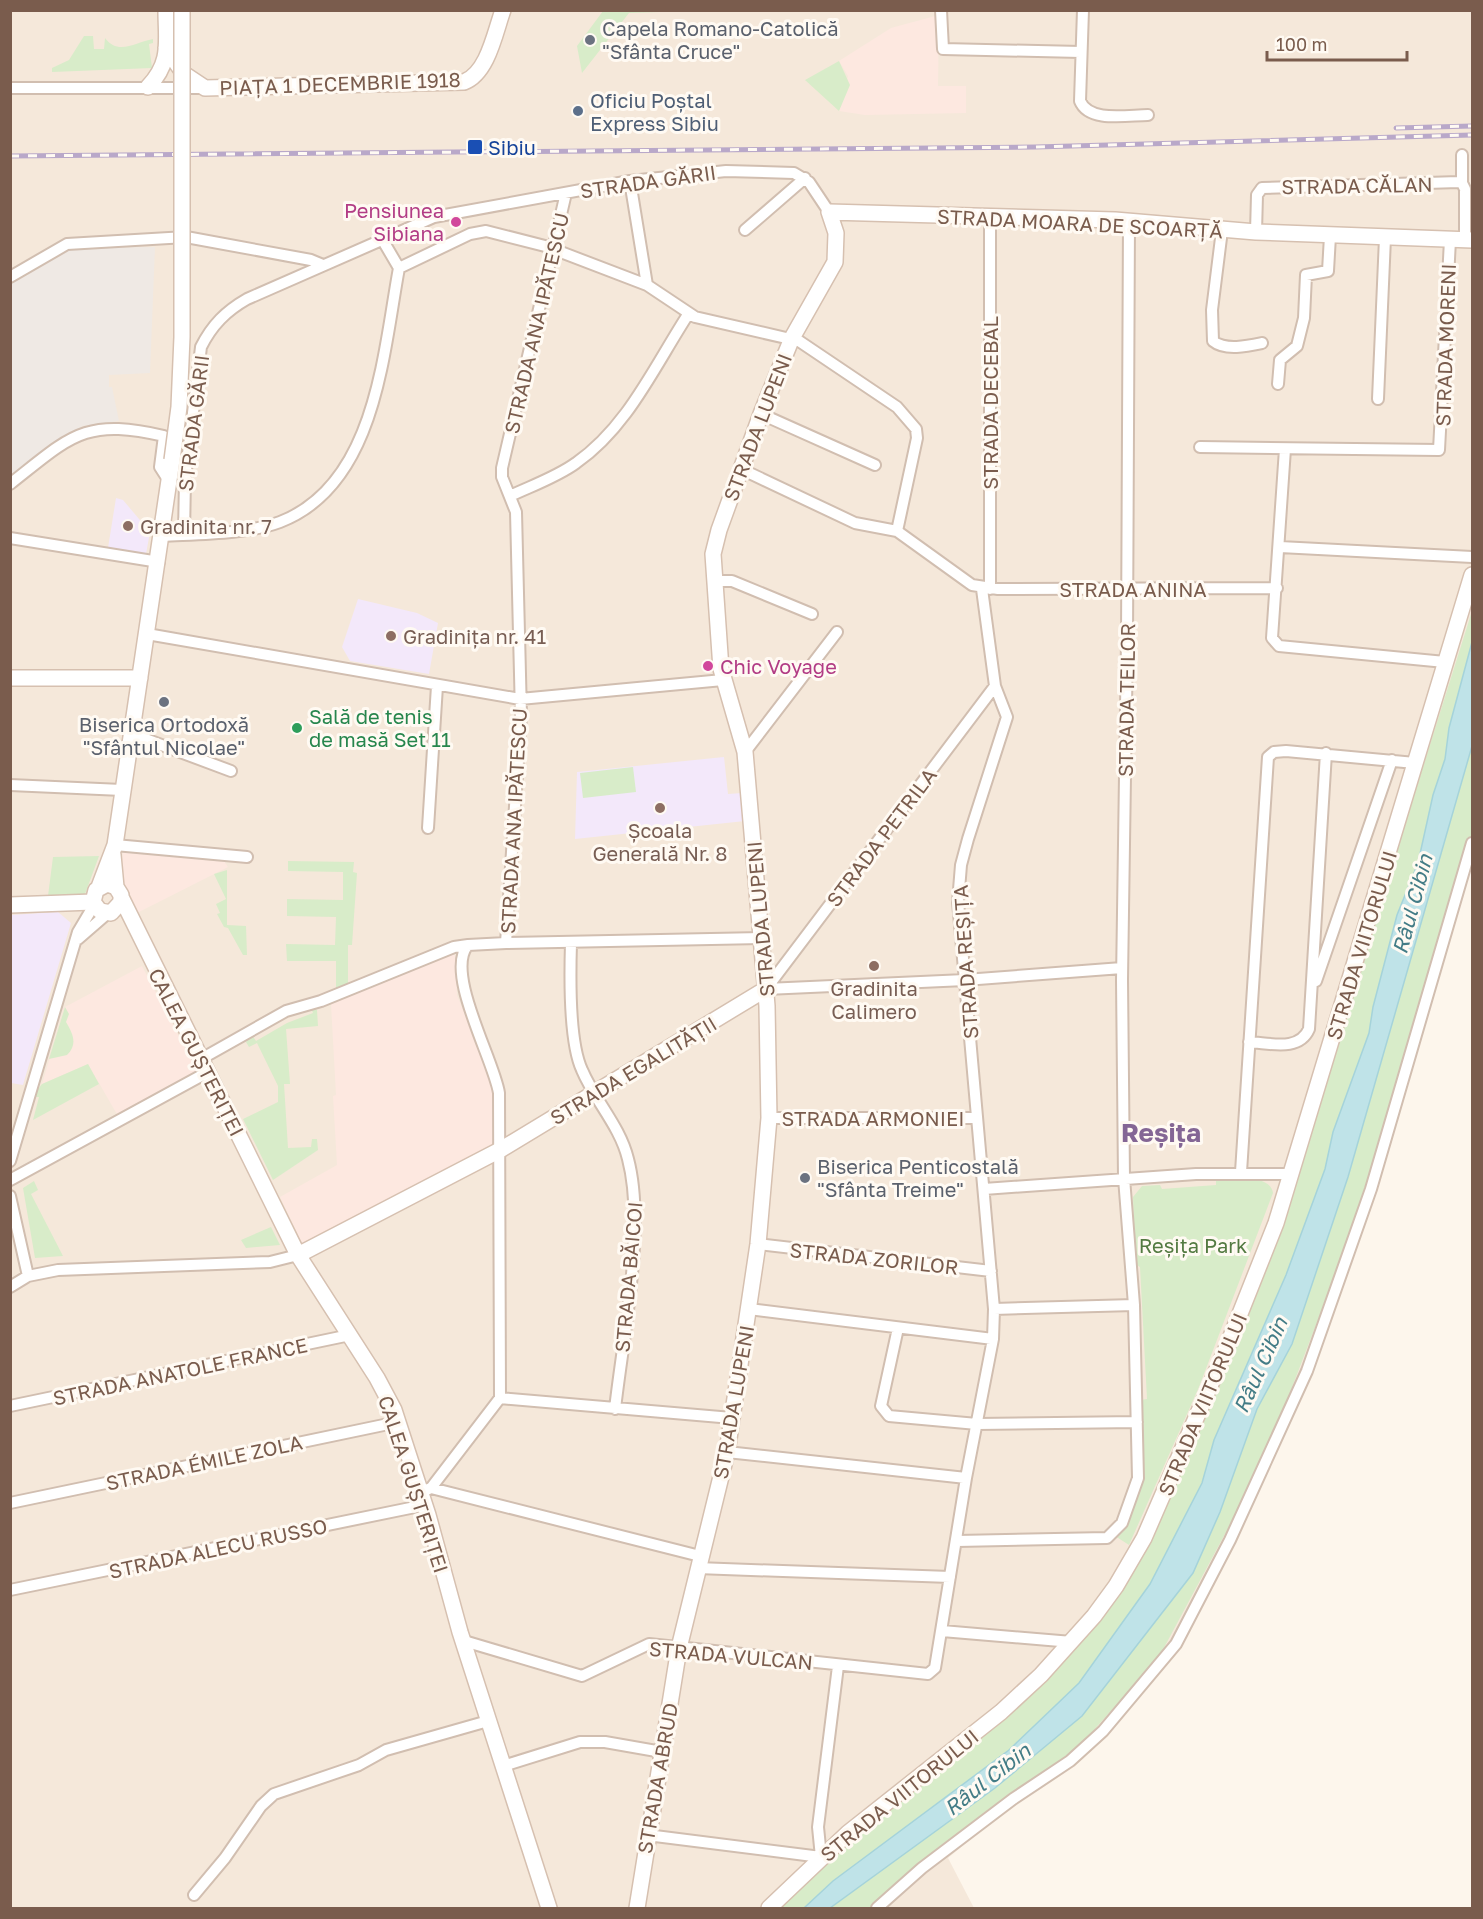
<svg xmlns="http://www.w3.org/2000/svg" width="1483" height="1919" font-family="'Golos Text',sans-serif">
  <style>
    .residential { fill: #f5e8da }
    .commercial { fill: #fde8e0 }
    .industrial { fill: #efe9e4 }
    .education { fill: #f3e8fa }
    .green { fill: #d8ecc9 }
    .water { fill: #bfe3e8; stroke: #a5d3da; stroke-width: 1.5 }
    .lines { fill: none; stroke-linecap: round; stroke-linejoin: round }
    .street-casing { stroke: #d1beb0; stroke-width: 14 }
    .secondary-casing { stroke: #d6c0b0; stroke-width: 18 }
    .street { stroke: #fff; stroke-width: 10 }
    .secondary { stroke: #fff; stroke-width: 15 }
    .rail-casing { stroke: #b9a8c9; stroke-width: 5 }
    .rail { stroke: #fffaf3; stroke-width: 3; stroke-dasharray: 9; stroke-linecap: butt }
    .secondary-bridge-casing { stroke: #d6c0b0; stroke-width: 18; stroke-linecap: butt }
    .secondary-bridge { stroke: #fff; stroke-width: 15 }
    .worship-dot { fill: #6b7280; stroke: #fffaf3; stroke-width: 2 }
    .service-dot { fill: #5c6f8a; stroke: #fffaf3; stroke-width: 2 }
    .transit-dot { fill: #1a4fb4; stroke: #fffaf3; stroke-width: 2 }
    .hotel-dot { fill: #d1479c; stroke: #fffaf3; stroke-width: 2 }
    .education-dot { fill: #8d6e63; stroke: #fffaf3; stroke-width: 2 }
    .leisure-dot { fill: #2e9e5b; stroke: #fffaf3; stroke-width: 2 }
    .labels { text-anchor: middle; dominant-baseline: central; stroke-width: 6; stroke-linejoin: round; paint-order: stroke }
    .worship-label { font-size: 20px; fill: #5b616d; stroke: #fffaf3; text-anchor: start }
    .street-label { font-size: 20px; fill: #7a5c4d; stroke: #fffaf3 }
    .service-label { font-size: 20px; fill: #4e5e75; stroke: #fffaf3; text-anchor: start }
    .transit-label { font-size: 20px; fill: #164399; stroke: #fffaf3; text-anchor: start }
    .hotel-label { font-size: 20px; fill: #b23c85; stroke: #fffaf3; text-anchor: end }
    .education-label { font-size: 20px; fill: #785e54; stroke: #fffaf3; text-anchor: start }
    .leisure-label { font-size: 20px; fill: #27864d; stroke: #fffaf3; text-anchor: start }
    .park-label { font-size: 20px; fill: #537a41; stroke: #fffaf3 }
    .water-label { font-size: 21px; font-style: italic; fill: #437c86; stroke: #fffaf3 }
    .district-label { font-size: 26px; font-weight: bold; fill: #846695; stroke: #fffaf3 }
  </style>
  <rect width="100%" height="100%" fill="#fdf6ec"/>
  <path class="residential" d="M11,11H1472V865L1402,1105L1310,1372L1177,1645L1138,1699L948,1858L974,1908H11Z"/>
  <path class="commercial" d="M939,15L938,86H966V113L865,115L839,111L848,76L839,61L891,28Z
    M123,852L222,858L228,867L137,913L120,874Z
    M447,955H455L457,995L492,1083L494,1145L302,1243L280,1197L337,1165L333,1096L336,1095L331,1004Z
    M142,966L198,1073L118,1116L88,1064L42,1084L65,1007Z"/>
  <path class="industrial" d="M155,247L150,373L109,375V387H112L119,421L83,426L65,435L11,475V280L64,248Z"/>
  <path class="education" d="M116,498L123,500L150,532L146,554L108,548Z
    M358,599L417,613L438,623L429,674L350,661L342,647Z
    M724,757L728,794L742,793L745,821L575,839L577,772Z
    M58,912L71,923L23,1085L11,1083V915Z"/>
  <path class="green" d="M603,11V10L690,11L629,13L582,73L577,46Z
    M84,36H93L94,49H104L105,38C118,56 136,42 153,39V43L149,44L152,68L52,72V68L69,60Z
    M839,61L850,85L839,111L805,80Z
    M1472,611V847L1352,1231L1263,1463L1159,1657L1068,1759L877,1908H778L889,1804L982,1737L1134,1570L1313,1117Z
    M633,767L636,792L583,798L580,773Z
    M99,856L85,894L48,896L53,857Z
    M288,861L354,862L353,872L357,873L352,945H348V983L336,988V961H287L286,944L335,945L336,917L287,916V899L343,900V872L288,871Z
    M227,870V925L246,926L247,955H243L228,928L224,927L217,914L220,913L216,904L226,899L214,874Z
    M310,1005L317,1010L318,1026L286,1029L290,1084H284L288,1148L311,1147L312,1139H317L318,1150L273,1180L243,1119L278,1102V1086L257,1043L249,1047L246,1042L252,1035L256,1041L287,1023L313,1013Z
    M65,1007L69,1014L66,1022C73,1034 78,1044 67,1055L49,1059Z
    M88,1064L99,1084L33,1120L39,1097H32L42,1084Z
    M34,1181L38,1190L31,1194L63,1256L35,1258L23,1188Z
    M1216,1181C1233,1180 1270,1173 1273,1193L1199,1387L1129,1545L1115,1536L1131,1506L1141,1400L1147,1399L1140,1267L1135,1264L1133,1197L1142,1186L1160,1185L1162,1189L1216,1185Z
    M271,1227L280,1245L246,1248L241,1240Z"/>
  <path class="water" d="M1472,642V746L1348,1177L1292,1344L1257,1409L1220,1512L1193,1573L1082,1716L995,1788L830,1908H804L833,1881L1009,1750L1079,1683L1150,1584L1202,1483L1214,1440L1286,1275L1325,1169L1333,1132L1369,1033L1373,1007L1397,915L1418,863L1433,795L1445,759L1449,728Z"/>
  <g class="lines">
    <g class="street-casing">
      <path id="street" d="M941,10L943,49L1081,52
        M1083,10L1080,101C1089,123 1128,115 1148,115
        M10,88H205
        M1462,155V183
        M630,181L647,285
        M745,230L805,178
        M1222,230L1212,310L1213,341C1225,351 1248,346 1262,343
        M1256,232L1257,195L1262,188L1459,182L1462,183L1465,189V240
        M382,239L399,268
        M399,268L470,234L486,231L545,246L647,285L695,317L799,341L897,407L916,429L917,438L897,531L972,585L998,589L1277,588
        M10,277L67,244L186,237L311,260L323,265
        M1278,384L1280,360L1297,346L1304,318L1306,275L1328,271L1330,236
        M1378,399L1385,238
        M761,414L875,465
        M1200,447L1439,450L1450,240
        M1285,449L1272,638L1279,646L1445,662
        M741,469L855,523L897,531
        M10,484C70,437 84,417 164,436L160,467L169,481
        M510,496C531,486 557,477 576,463C628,427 655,365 689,313
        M184,535L185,478L201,347C212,325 226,311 247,299L434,217L630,181L726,171L794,173L809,182L829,212
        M163,536C198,534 248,534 280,522C376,485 383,354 399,268
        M10,538L159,562
        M1280,547L1472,557
        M713,581H732L812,614
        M990,589V217
        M147,634L520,699L723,680
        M132,734L231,771
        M745,752L837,632
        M10,785L122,790
        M428,828L437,686
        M115,845L247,857
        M78,939L108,913
        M506,943L762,938
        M571,943C570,975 569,1042 582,1070C595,1101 620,1126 628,1159C646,1227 623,1337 615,1409
        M1316,981L1392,760
        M766,989L995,686
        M766,989L965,980L1122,968
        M1249,1042C1270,1043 1299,1052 1309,1029L1326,753
        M201,1059L286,1011L321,1001L454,947L468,945
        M769,1118H977
        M10,1161L78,932L94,905
        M1241,1172L1268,757L1274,752L1286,751L1415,763
        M10,1180L208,1072
        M984,1189L1196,1174H1291
        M10,1196L28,1276
        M758,1244L991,1271
        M10,1287L28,1276L58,1270L270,1262L298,1255
        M749,1309L993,1339
        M994,1309L1134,1305
        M898,1328L881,1406L889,1416L977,1424L1137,1422
        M500,1398L732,1418
        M10,1406L350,1335
        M727,1452L966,1478
        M431,1488L700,1556
        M421,1492L431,1488L500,1398L499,1093C494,1060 444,972 468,945L506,943L521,715L516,512L502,477V468L566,193
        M10,1503L398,1422
        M957,1541L1107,1538L1122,1523L1138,1478L1134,1305L1124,1178L1122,980L1127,640L1129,221
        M697,1568L950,1577
        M10,1590L425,1505
        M942,1631L1072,1642
        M464,1641L582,1676L649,1644L928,1674L935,1668L966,1478L993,1339L994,1309L958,902L961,865L968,839L1007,717L995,686L982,589
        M503,1766L580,1742H605L662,1752
        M647,1835L821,1857L818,1827L838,1666
        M194,1895L225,1858L261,1806L274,1794L359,1765L386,1750L488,1721
        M877,1908L922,1868L1013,1799L1070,1761L1103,1731L1176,1644L1230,1540L1307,1371L1371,1189L1472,843"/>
    </g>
    <g class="secondary-casing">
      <path id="secondary" d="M166,48L184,74L205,88L464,82C488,73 495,32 503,10
        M148,87C172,62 166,42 166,10
        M10,678H140
        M113,855L116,887L121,895V902L111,913L100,911L93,902L96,890L107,884L116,887
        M99,887L115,845L172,460
        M122,899L298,1255L377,1378L394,1410L428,1515L460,1632L549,1908
        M10,905L93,902
        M298,1255L500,1150L766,989
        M637,1908L679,1648L727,1452L758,1244L769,1118L767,1006L745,752L721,669L713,554L719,530L761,414L792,338L835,262L836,233L829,212L1115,220L1256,232L1472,240
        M769,1908L848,1833L1001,1712L1041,1675L1094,1616L1116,1586L1144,1538L1226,1349L1276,1223L1472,575"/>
    </g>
    <use href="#street" class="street"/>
    <use href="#secondary" class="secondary"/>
    <g class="rail-casing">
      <path id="rail" d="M1396,128L1472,126
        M10,156L1035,147L1472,135"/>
    </g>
    <use href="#rail" class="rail"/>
    <g class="secondary-bridge-casing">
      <path id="secondary-bridge" d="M172,460L179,407L182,337V10"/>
    </g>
    <use href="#secondary-bridge" class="secondary-bridge"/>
  </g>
  <g class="worship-dot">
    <circle cx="590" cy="40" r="6"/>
    <circle cx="164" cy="702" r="6"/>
    <circle cx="805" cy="1178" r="6"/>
  </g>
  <circle class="service-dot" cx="578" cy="111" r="6"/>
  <rect class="transit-dot" x="467" y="139" width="16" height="16" rx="3"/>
  <g class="hotel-dot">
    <circle cx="456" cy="222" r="6"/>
    <circle cx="708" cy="666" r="6"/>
  </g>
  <g class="education-dot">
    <circle cx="128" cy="526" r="6"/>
    <circle cx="391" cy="636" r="6"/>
    <circle cx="660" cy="808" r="6"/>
    <circle cx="874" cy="966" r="6"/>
  </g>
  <circle class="leisure-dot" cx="297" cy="728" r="6"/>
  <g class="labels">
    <g class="worship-label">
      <text x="602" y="28">Capela Romano-Catolică<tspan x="602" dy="23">"Sfânta Cruce"</tspan></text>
      <text x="164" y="724" text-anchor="middle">Biserica Ortodoxă<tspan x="164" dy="23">"Sfântul Nicolae"</tspan></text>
      <text x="817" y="1166">Biserica Penticostală<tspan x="817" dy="23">"Sfânta Treime"</tspan></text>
    </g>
    <g class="street-label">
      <text transform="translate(340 83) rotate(-2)">PIAȚA 1 DECEMBRIE 1918</text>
      <text transform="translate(648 181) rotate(-8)">STRADA GĂRII</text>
      <text transform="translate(1357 185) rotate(-1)">STRADA CĂLAN</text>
      <text transform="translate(1080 223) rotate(3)">STRADA MOARA DE SCOARȚĂ</text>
      <text transform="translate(536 323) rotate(-77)">STRADA ANA IPĂTESCU</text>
      <text transform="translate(1445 345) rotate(-88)">STRADA MORENI</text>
      <text transform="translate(990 403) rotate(-90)">STRADA DECEBAL</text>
      <text transform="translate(193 423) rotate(-83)">STRADA GĂRII</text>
      <text transform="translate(757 427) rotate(-69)">STRADA LUPENI</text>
      <text x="1133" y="589">STRADA ANINA</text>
      <text transform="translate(1126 700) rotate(-89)">STRADA TEILOR</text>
      <text transform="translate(513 821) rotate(-87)">STRADA ANA IPĂTESCU</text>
      <text transform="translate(881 837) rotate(-53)">STRADA PETRILA</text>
      <text transform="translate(760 919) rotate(-95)">STRADA LUPENI</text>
      <text transform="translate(1361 945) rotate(-73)">STRADA VIITORULUI</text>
      <text transform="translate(965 962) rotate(-94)">STRADA REȘIȚA</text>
      <text transform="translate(197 1052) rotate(63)">CALEA GUȘTERIȚEI</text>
      <text transform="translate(633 1070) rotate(-31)">STRADA EGALITĂȚII</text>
      <text x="873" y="1118">STRADA ARMONIEI</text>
      <text transform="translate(874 1258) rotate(6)">STRADA ZORILOR</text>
      <text transform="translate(628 1277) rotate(-85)">STRADA BĂICOI</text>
      <text transform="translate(180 1371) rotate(-12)">STRADA ANATOLE FRANCE</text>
      <text transform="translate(733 1402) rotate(-80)">STRADA LUPENI</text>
      <text transform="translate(1202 1404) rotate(-67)">STRADA VIITORULUI</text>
      <text transform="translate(204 1462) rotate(-12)">STRADA ÉMILE ZOLA</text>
      <text transform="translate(414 1484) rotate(72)">CALEA GUȘTERIȚEI</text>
      <text transform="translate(218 1548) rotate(-12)">STRADA ALECU RUSSO</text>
      <text transform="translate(731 1655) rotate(5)">STRADA VULCAN</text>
      <text transform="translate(657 1778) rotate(-80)">STRADA ABRUD</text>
      <text transform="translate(899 1795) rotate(-39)">STRADA VIITORULUI</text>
    </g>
    <g class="service-label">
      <text x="590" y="100">Oficiu Poștal<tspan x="590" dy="23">Express Sibiu</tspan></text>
    </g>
    <g class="transit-label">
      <text x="488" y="147">Sibiu</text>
    </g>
    <g class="hotel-label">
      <text x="444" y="210">Pensiunea<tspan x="444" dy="23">Sibiana</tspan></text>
      <text x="720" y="666" text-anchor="start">Chic Voyage</text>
    </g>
    <g class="education-label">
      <text x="140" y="526">Gradinita nr. 7</text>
      <text x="403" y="636">Gradinița nr. 41</text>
      <text x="660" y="830" text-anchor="middle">Școala<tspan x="660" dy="23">Generală Nr. 8</tspan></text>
      <text x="874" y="988" text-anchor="middle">Gradinita<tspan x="874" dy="23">Calimero</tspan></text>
    </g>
    <g class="leisure-label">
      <text x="309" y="716">Sală de tenis<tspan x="309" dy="23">de masă Set 11</tspan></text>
    </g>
    <g class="park-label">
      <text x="1193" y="1245">Reșița Park</text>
    </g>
    <g class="water-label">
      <text transform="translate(1412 904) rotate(-75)">Râul Cibin</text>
      <text transform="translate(1260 1365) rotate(-66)">Râul Cibin</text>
      <text transform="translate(987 1779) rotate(-38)">Râul Cibin</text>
    </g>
    <g class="district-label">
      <text x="1161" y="1132">Reșița</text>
    </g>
  </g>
  <rect width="1483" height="1919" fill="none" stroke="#7a5c4d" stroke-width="24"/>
  <path d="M1267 51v9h140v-9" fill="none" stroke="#7a5c4d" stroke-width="3"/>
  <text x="1276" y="51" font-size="18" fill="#7a5c4d" stroke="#fffaf3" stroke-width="4.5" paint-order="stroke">100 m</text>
</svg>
